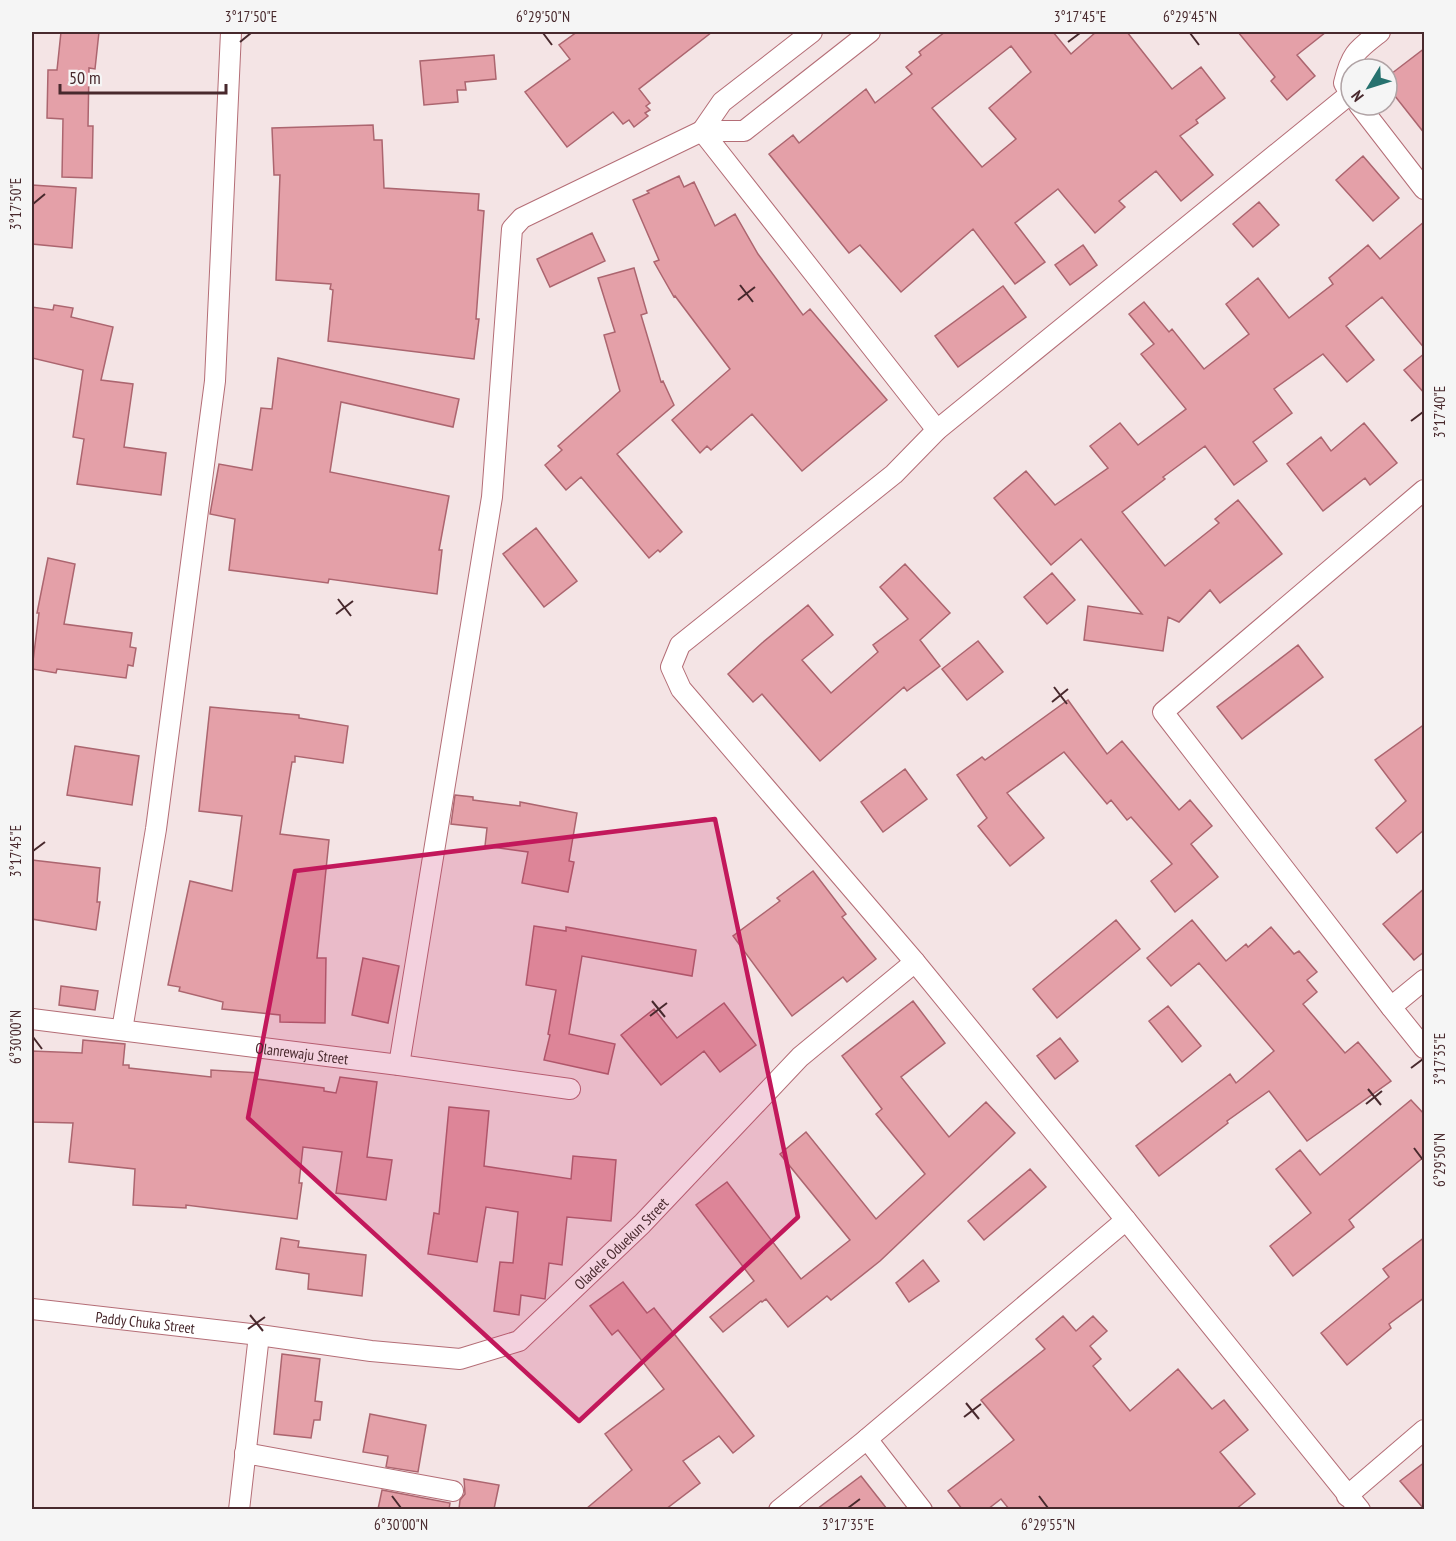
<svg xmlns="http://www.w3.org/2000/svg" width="1456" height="1541" font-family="'PT Sans Narrow',sans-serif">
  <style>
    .building { fill: #e4a0a8; stroke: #ac656f; stroke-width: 1.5; fill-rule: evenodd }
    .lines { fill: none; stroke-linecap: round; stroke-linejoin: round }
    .minor-casing { stroke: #b46d76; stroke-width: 22 }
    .minor { stroke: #fff; stroke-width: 20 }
    .marked { fill: #c2185b; fill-opacity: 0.2; stroke: #c2185b; stroke-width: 4.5; stroke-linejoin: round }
    .ticks { fill: none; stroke: #48292d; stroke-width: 2 }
    .labels { text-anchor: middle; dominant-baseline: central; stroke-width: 6; stroke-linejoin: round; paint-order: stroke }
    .street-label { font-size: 15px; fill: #48292d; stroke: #f5f5f5 }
    .neatline { fill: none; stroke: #48292d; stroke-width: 2 }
    .ticks-label { font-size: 15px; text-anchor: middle; fill: #48292d }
  </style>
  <rect width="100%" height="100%" fill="#f4e4e5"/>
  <path class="building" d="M61,32H99L95,69L89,68L88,126H93L92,178L62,177L63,119L47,118L48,70H57Z
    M577,32H712L639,89L650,103L646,106L650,110L645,113L648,116L634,127L629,120L623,124L613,112L567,147L525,92L570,59L559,45Z
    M945,32H1053L1071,54L1096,32H1127L1172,89L1201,67L1225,98L1196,120L1198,123L1180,136L1213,175L1181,201L1156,171L1119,201L1125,207L1095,233L1058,189L1015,223L1045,262L1015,284L973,229L901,292L860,245L849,253L769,154L793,135L799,143L866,89L875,103L912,74L906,67L921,55L919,52ZM1011,46L1031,72L989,108L1016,139L982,167L932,108Z
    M1238,32H1326L1297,55L1315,76L1287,100L1271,81L1275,77Z
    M1425,48V134L1387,86V77Z
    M494,55L496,79L465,82L466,90H457L458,102L424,105L420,61Z
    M373,125L374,140H382L384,188L479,194L478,210L484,211L476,319H479L474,359L328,341L333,290L330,289L331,284L276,280L280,175H274L272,128Z
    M1363,156L1399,198L1373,221L1336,180Z
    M679,176L684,187L694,182L715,226L735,214L758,254L803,315L810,309L887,400L802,471L752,414L711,450L707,446L700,453L672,420L730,369L675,296L674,297L654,262L659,260L633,200L649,193L647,191Z
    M32,185L76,188L72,248L32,244Z
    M1259,202L1279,225L1253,247L1233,224Z
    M1425,221V349L1382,297L1346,326L1374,360L1347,382L1323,354L1274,389L1292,413L1253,442L1267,461L1234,485L1205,446L1163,477L1165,479L1122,512L1165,566L1219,523L1215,519L1238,500L1282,554L1220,603L1210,590L1179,622L1168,617L1163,651L1084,640L1088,606L1142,614L1081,539L1051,565L994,498L1026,471L1055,505L1108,468L1090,446L1120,423L1138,445L1186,409L1141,354L1154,344L1129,314L1144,302L1169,332L1172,329L1204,369L1249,334L1226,304L1258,278L1289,318L1333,284L1329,278L1368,245L1380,259Z
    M592,233L605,261L550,287L537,259Z
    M1083,245L1097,265L1070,285L1055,265Z
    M634,268L647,313L641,315L661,382L663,381L674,405L617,454L682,532L660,552L658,550L649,558L581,477L566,490L545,465L562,450L558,446L620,391L604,335L615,332L598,278Z
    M1003,286L1026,317L958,367L935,336Z
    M54,305L73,308L71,317L113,327L101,380L133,384L124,447L166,453L161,495L77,484L84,439L73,437L83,370L32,358V307L53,310Z
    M1425,353V394L1404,370Z
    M278,358L459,399L453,427L341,402L330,472L449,496L439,550H442L437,594L329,579L328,583L229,570L235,519L210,514L219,464L252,470L261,408L272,409Z
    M1364,423L1397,463L1370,485L1365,478L1323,511L1287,464L1321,437L1331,451Z
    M536,528L577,581L544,607L503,554Z
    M48,558L75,564L64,624L132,633L130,647L136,648L133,666L128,665L126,678L57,669L56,673L32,669L39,613H37Z
    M905,564L950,613L920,640L940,666L907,691L904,687L820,761L762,694L753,702L728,674L762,643L808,605L833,635L802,660L831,693L878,652L873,645L908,619L880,587Z
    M1052,573L1075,600L1047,624L1024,597Z
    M978,641L1003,672L967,700L942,669Z
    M1298,645L1323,677L1242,739L1217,707Z
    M1068,700L1107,754L1122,741L1179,810L1190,800L1212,826L1191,844L1218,877L1175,912L1151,881L1172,864L1131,817L1127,820L1111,800L1107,804L1064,752L1007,793L1044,838L1010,866L978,826L987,818L957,775L982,757L985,760Z
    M210,707L299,715V718L348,726L343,763L295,756V762H292L280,834L329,840L317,958H326L325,1023L280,1022V1015L222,1009L223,1002L179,991L180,987L168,985L190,881L232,891L242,816L199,811Z
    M1425,724V829L1397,853L1376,828L1406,801L1375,760Z
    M75,746L139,756L132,805L67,795Z
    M905,769L927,799L883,832L861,802Z
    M455,795L473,797V800L520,806V802L577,813L569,861L574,862L568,892L522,883L528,852L485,846L487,828L451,824Z
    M32,860L100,868L97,902H100L96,930L32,919Z
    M813,871L846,914L842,917L876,959L847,982L843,977L792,1016L733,936L780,901L777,898Z
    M1425,888V951L1414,960L1383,924Z
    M1116,920L1140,949L1057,1018L1033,989Z
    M1192,920L1226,961L1246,944L1248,947L1271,927L1294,954L1299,951L1317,972L1307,980L1317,992L1303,1004L1345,1053L1358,1042L1391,1081L1307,1141L1269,1091L1227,1121L1228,1123L1159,1176L1136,1146L1230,1074L1236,1083L1274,1051L1199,963L1171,986L1147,958Z
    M534,926L566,931V927L696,950L692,976L582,956L569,1034L615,1044L608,1074L544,1060L550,1035L548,1034L556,990L526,985Z
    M363,958L399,966L388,1023L352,1015Z
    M61,986L98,991L95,1010L59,1005Z
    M913,1001L945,1043L901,1077L949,1137L986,1102L1015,1133L880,1261L831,1300L827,1296L788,1327L766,1299L762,1302L761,1301L723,1332L710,1317L754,1281L696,1205L727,1182L801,1279L850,1240L780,1154L806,1132L876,1219L925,1174L876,1114L882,1109L842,1056Z
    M724,1003L756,1045L720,1072L704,1051L661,1085L621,1035L654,1009L677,1038Z
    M1168,1006L1201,1046L1182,1062L1149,1021Z
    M1060,1038L1078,1061L1055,1079L1037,1056Z
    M83,1040L125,1044L123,1065H129V1068L211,1077V1070L258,1073L257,1079L324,1088V1091L336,1093L340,1077L377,1082L367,1157L392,1160L386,1200L336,1193L342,1152L303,1147L299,1183H302L297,1219L186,1205V1208L133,1205L135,1169L69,1162L73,1123L32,1122V1051L82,1053Z
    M1411,1100L1425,1115V1156L1349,1220L1354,1227L1293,1276L1270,1246L1311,1213L1276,1169L1300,1150L1320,1175Z
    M449,1107L489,1111L484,1166L571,1179L573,1156L616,1160L611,1221L567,1217L562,1265L549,1263L545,1299L521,1295L519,1315L494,1311L500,1262L513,1263L518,1212L486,1207L477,1262L428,1254L434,1213L439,1214Z
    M1030,1169L1046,1187L984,1240L968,1221Z
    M1425,1237V1297L1389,1324L1391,1328L1347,1365L1321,1333L1389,1277L1383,1269Z
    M281,1238L299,1241L298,1247L366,1255L362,1296L308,1289L309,1274L276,1269Z
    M923,1260L939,1281L909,1302L896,1283Z
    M623,1282L647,1313L654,1308L754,1436L733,1453L719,1436L683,1461L700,1483L666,1509H586L632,1470L605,1434L664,1389L618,1330L612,1335L590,1306Z
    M1063,1316L1076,1331L1093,1316L1107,1331L1090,1346L1101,1359L1093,1366L1130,1411L1178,1369L1212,1409L1224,1400L1248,1430L1220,1452L1255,1494L1236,1509H1009L1001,1499L988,1509H962L948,1491L1014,1440L981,1400L1045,1349L1036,1339Z
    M282,1354L320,1359L315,1401L322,1402L320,1420H314L311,1438L274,1434Z
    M370,1414L426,1425L418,1472L386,1467L388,1456L363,1452Z
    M1425,1462V1509H1424L1400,1481Z
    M861,1476L887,1509H817Z
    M464,1479L499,1485L494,1509H459L460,1500L465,1494Z
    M382,1490L450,1503L449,1509H378Z"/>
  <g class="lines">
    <g class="minor-casing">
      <g id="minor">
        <path d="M1359,105L1424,189"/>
        <path d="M702,131L937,430"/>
        <path d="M702,131L722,102L812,32"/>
        <path d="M1424,490L1163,712L1391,1007L1424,1048"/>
        <path d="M1391,1007L1424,980"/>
        <path id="s1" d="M32,1019L399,1065L570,1089"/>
        <path d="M122,1030L156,829L215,381L231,32"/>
        <path d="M399,1065L492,497L512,229L522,218L702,131H744L870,32"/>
        <path id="s2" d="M32,1309L259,1335L371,1351L460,1359L519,1341L642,1224L800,1057L915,962"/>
        <path d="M867,1439L922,1510"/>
        <path d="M245,1453L453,1491"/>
        <path d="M1347,1496L1424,1430"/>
        <path d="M239,1510L259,1335"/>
        <path d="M779,1510L867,1439L1126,1220"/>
        <path d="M1360,1510L1126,1220L915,962L681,689L671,667L680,645L894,474L937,430L1350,94L1344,83C1351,53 1357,50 1380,32"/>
      </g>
    </g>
    <use href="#minor" class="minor"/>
  </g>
  <path class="marked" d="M715,819L798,1217L579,1421L248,1118L295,871Z"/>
  <path class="ticks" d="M543,33L552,45M1190,33L1199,45M240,42L251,33M1068,42L1080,33M33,204L45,194M740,285L753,302M738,300L755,287M1411,421L1423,412M338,599L351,616M336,614L353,601M1054,687L1067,704M1052,702L1068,689M33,851L45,842M652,1001L665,1017M650,1016L667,1003M33,1037L42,1049M1411,1068L1423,1059M1368,1089L1381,1105M1366,1104L1382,1091M1414,1148L1423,1160M250,1315L263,1331M248,1329L265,1317M966,1403L979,1419M964,1417L981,1404M392,1496L401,1508M1039,1496L1048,1508M848,1508L860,1499"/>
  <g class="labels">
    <g class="street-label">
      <text stroke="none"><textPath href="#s1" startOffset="272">Olanrewaju Street</textPath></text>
      <text stroke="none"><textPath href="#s2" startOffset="634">Oladele Oduekun Street</textPath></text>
      <text stroke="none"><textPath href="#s2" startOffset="114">Paddy Chuka Street</textPath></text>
    </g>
  </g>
  <rect width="1456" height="1541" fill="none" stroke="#f5f5f5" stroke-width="66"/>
  <g transform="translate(1369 87) rotate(232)"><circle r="28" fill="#f5f5f5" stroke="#b0a3a5" stroke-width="1.5"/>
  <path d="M0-4.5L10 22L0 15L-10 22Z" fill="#27726f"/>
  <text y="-9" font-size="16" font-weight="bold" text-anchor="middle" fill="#48292d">N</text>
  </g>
  <path d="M60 84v9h166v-9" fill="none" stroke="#48292d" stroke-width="3"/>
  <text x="69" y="84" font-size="18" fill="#48292d" stroke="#f5f5f5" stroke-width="4.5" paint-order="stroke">50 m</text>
  <rect x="33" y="33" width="1390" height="1475" class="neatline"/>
  <g class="ticks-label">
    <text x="251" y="22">3°17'50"E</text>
    <text x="543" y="22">6°29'50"N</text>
    <text x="1080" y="22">3°17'45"E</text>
    <text x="1190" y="22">6°29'45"N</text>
    <text transform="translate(16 204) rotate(-90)" y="5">3°17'50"E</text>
    <text transform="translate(1440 412) rotate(-90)" y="5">3°17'40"E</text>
    <text transform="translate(16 851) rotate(-90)" y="5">3°17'45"E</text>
    <text transform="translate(16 1037) rotate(-90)" y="5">6°30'00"N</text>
    <text transform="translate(1440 1059) rotate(-90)" y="5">3°17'35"E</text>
    <text transform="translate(1440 1160) rotate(-90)" y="5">6°29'50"N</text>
    <text x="401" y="1530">6°30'00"N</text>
    <text x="848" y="1530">3°17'35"E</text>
    <text x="1048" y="1530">6°29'55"N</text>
  </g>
</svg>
